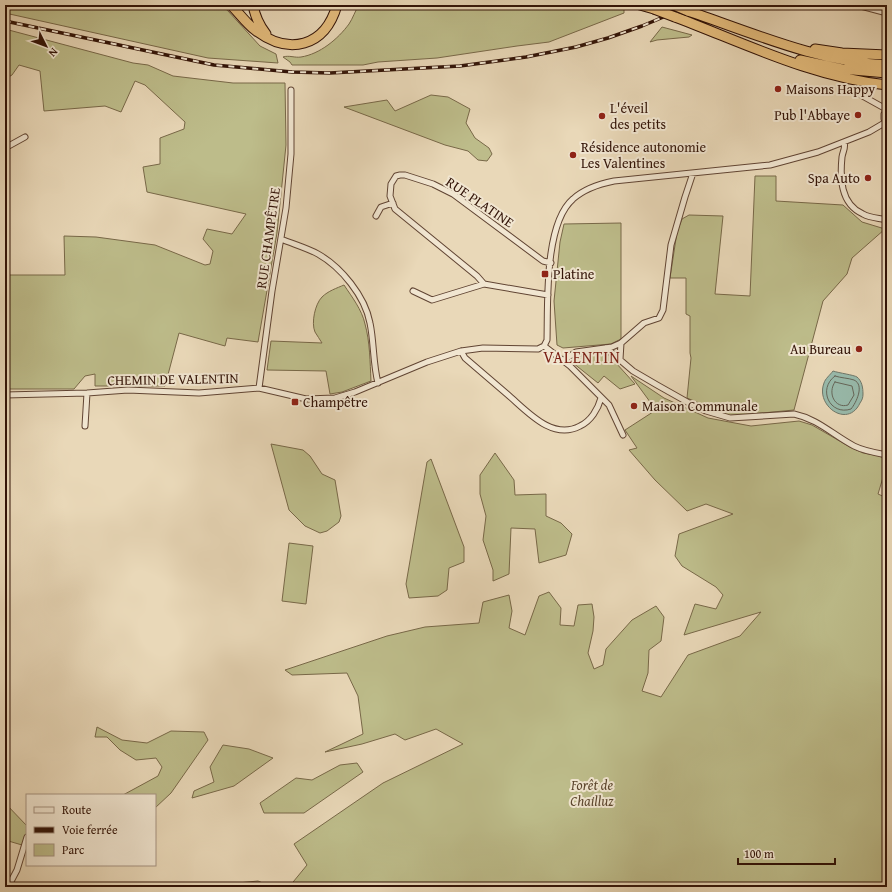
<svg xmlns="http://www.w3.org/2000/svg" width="892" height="892" font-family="'Gentium Book Plus',serif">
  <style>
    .green { fill: #bdbc8a; stroke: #786848 }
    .water { fill: #98baab; stroke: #6f7769 }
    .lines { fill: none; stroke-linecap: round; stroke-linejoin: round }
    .shore { stroke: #656659; stroke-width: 1 }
    .street-casing { stroke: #604433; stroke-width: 7 }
    .highway-casing { stroke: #321307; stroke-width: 11 }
    .street { stroke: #f1e6d1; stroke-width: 5 }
    .highway { stroke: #e4bc7c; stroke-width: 9 }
    .rail-casing { stroke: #321307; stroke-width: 3.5 }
    .rail { stroke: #f1e6d1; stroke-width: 2; stroke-dasharray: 6; stroke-linecap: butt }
    .highway-bridge-casing { stroke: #321307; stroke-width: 11; stroke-linecap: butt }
    .highway-bridge { stroke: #e4bc7c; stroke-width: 9 }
    .poi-dot { fill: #8f2418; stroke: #f1e6d1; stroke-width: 1.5 }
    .labels { text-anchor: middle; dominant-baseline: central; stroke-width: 4; stroke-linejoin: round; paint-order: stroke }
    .poi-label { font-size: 14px; fill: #321307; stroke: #f1e6d1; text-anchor: start }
    .street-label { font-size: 14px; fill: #321307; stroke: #f1e6d1 }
    .park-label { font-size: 14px; font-style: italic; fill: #5c462e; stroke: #f1e6d1 }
    .quarter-label { font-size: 16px; letter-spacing: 1px; fill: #7a1f14; stroke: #f1e6d1 }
  </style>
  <rect width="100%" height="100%" fill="#e9d8b8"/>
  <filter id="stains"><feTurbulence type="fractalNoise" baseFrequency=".005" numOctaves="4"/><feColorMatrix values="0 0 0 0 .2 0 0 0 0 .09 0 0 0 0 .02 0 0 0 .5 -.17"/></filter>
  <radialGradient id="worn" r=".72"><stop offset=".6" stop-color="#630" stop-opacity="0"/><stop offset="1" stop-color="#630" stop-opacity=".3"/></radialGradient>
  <path class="green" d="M5,5H221L228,11L260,46L276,54L278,63L208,58L5,13Z
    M359,5H609L624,9V13L549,42L517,46L437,58L378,62L363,65H292L290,62L283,57C289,55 295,58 301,57C320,54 338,39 349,24C353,18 355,11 359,5Z
    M662,27L692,35L689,37L657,40L650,42Z
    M5,29L133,63L148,65L173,76L233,83H285L286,145L277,233L258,342L227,338L225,346L179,333L165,386H95V374L85,376L74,389H5V275H65L64,236L96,237L155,245L205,265L210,264L213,251L203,239L207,229L232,234L246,214L147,192L143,167L160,164V138L184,129L185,122L145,85L135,81L121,112L105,106L44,111L40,71L19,65L12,75L5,79Z
    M431,95L448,97L470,109L466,123L475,138L489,148L492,154L487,161L478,160L468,151L445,145L344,107L387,100L395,111Z
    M755,176H776V201L843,205L862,222L885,229L852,258L847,274L823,301L794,410L730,416L687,398L691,358L690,353V316L686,314V278H670L677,232L682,219L689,215L723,216L715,294L750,296Z
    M621,223V339L611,344L563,348L557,345L554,301L560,242L564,224Z
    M344,285C352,297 362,310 365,324C370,342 370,362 371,381L342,392L330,394L326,371L267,370L271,341L322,343C320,339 317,336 315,332C311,323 315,304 322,297C328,291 337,288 344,285Z
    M599,353L606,354L617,361L616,363L635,384L620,389L604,376L598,383L573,363L574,357Z
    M631,376L664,398L708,418L751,426L799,421L812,425L850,447L863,453L887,457V464L878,494L887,498V887H289L307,865L294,844L383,783L463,744L436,729L405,740L395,734L362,744L325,752L363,734L358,696L347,673L292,675L285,670L387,636L425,627L479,623L483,602L509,595L512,611L509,628L525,635L539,596L549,592L561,608L560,625L574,626L578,605L592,604L594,617L593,631L588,653L594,669L603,665L606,649L632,620L656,606L664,617L661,641L649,650L648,673L642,691L661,697L688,655L740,636L761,612L684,635L695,604L716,609L723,595L716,587L682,566L675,556L679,534L733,514L706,504L687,511L655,480L629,450L637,448L625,430L656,410Z
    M271,444L303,450L310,456L322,474L335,480L341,516L339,522L327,531L320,533L305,526L289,510Z
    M495,453L514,480L515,495L546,494V516L561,523L572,534L566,555L539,563L535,529L511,528L509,574L493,581V570L483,540L486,516L480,494V475Z
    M431,459L464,547V562L449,568L447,590L438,596L409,598L406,584L427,462Z
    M289,543L313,546L306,604L282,601Z
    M97,727L122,740L147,743L171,731L204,732L208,740L171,793L155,808V795H123L158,776L162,767L156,758L136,760L120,750L107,737H95Z
    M223,745L249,749L273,758L234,786L192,798L194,791L214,782L210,767Z
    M357,763L363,772L304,813H264L260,803L296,778L312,780L340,765Z
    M5,803L27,826V832L22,845L5,840Z
    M258,881L272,887L235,886L238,883Z"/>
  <path class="water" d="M833,371C839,373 854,375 857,377C862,381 863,388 863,394C863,398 862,400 860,403C848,429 815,406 824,383C825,379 830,375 833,371Z"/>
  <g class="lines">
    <path class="shore" d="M835,376C841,378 848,378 854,380C865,385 856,403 851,409C830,416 817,389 835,376Z
      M835,382L852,386L854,395L848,405C835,409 827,393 835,382Z"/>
    <g class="street-casing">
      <path id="street" d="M857,5L887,13
        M859,94L886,109
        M887,109L884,114V119L887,122
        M844,142C846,147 843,151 842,157C840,177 840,204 863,214C870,218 879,218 887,220
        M5,148L25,137
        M376,216L381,207L393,203
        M281,239C293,244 307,248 318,254C341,267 365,296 370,323C374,342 373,364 378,383
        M484,284L477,276L395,209L390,196L391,184L396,176L400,175H405L433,184L453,194L543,261L551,263
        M413,291L432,300L484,284L548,295
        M544,346L570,366L609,405L623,435
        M606,348L633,371L657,385L689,403L706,411L730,418L794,414C818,419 833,435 854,446C864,451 876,453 887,455
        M461,351L465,358C479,370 493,382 507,394C527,411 552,441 580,426C591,421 598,409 601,398
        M620,359L621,343
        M564,360L576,352L612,347L621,343L644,323L659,318L663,310L671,245L685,197L693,173
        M259,388L272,291L286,208L291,154V90
        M5,395L87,393L128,390L199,393L259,388L306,399L335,398L355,392L427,362L461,351L483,348L538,349L544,346L547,340C548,304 544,224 573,199C584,189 599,184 614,181L770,165L818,152L869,132L886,122
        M85,426L87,393
        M8,887L17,870L27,837"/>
    </g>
    <g class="highway-casing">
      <path id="highway" d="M231,5C239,13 246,23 255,30C289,56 325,47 337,5
        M253,5C255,16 259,25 266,34
        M640,5L654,9
        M688,11C753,33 818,62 887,65
        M675,17C744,43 812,77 887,85
        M815,49L842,53L887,55
        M800,60L842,69L887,73"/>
    </g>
    <use href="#street" class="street"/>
    <use href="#highway" class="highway"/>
    <g class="rail-casing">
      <path id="rail" d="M5,21L214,65L292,72L330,73L460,66L526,57L576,47L608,38L642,26L692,5"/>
    </g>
    <use href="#rail" class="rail"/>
    <g class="highway-bridge-casing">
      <path id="highway-bridge" d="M674,5L688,11
        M654,9L675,17"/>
    </g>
    <use href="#highway-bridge" class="highway-bridge"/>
  </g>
  <g class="poi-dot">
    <circle cx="778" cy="89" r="4"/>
    <circle cx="858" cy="115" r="4"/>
    <circle cx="602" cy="116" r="4"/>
    <circle cx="573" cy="155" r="4"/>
    <circle cx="868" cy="178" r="4"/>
    <rect x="541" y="270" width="8" height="8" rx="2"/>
    <circle cx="859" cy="349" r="4"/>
    <rect x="291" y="398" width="8" height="8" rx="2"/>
    <circle cx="634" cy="406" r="4"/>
  </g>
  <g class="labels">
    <g class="poi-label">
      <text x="786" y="89">Maisons Happy</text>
      <text x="610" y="108">L'éveil<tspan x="610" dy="16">des petits</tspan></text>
      <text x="850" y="115" text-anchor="end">Pub l'Abbaye</text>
      <text x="581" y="147">Résidence autonomie<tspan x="581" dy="16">Les Valentines</tspan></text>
      <text x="860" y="178" text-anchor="end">Spa Auto</text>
      <text x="553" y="274">Platine</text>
      <text x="851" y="349" text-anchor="end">Au Bureau</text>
      <text x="303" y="402">Champêtre</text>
      <text x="642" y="406">Maison Communale</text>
    </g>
    <g class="street-label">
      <text transform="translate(480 202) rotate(34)">RUE PLATINE</text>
      <text transform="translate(268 238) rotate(-82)">RUE CHAMPÊTRE</text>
      <text transform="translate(173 379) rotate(-1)">CHEMIN DE VALENTIN</text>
    </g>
    <g class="park-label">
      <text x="592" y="785">Forêt de<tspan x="592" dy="16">Chailluz</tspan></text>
    </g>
    <g class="quarter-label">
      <text x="582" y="357">VALENTIN</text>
    </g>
  </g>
  <rect width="892" height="892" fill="none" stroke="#e9d8b8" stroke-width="20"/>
  <rect x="6" y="6" width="880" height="880" fill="none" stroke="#321307" stroke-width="2"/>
  <rect x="10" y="10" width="872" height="872" fill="none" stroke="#321307"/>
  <rect x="26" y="794" width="130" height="72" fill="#f1e6d1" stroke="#a59280"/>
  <rect x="34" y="807" width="20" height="6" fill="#f1e6d1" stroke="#a59280"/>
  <text x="62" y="814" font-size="12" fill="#321307">Route</text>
  <rect x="34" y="827" width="20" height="6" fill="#321307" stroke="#a59280"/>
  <text x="62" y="834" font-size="12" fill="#321307">Voie ferrée</text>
  <rect x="34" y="844" width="20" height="12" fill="#bdbc8a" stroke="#a59280"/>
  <text x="62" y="854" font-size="12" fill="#321307">Parc</text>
  <g transform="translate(46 46) rotate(132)" stroke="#f1e6d1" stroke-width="3" paint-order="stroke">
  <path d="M0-3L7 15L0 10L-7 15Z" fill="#321307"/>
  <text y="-6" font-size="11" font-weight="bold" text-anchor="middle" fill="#321307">N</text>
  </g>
  <path d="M738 858v6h97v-6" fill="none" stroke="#321307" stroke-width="2"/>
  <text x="744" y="858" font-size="12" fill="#321307" stroke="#f1e6d1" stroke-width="3" paint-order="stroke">100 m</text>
  <rect width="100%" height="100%" filter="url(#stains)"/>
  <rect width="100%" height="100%" fill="url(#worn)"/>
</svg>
